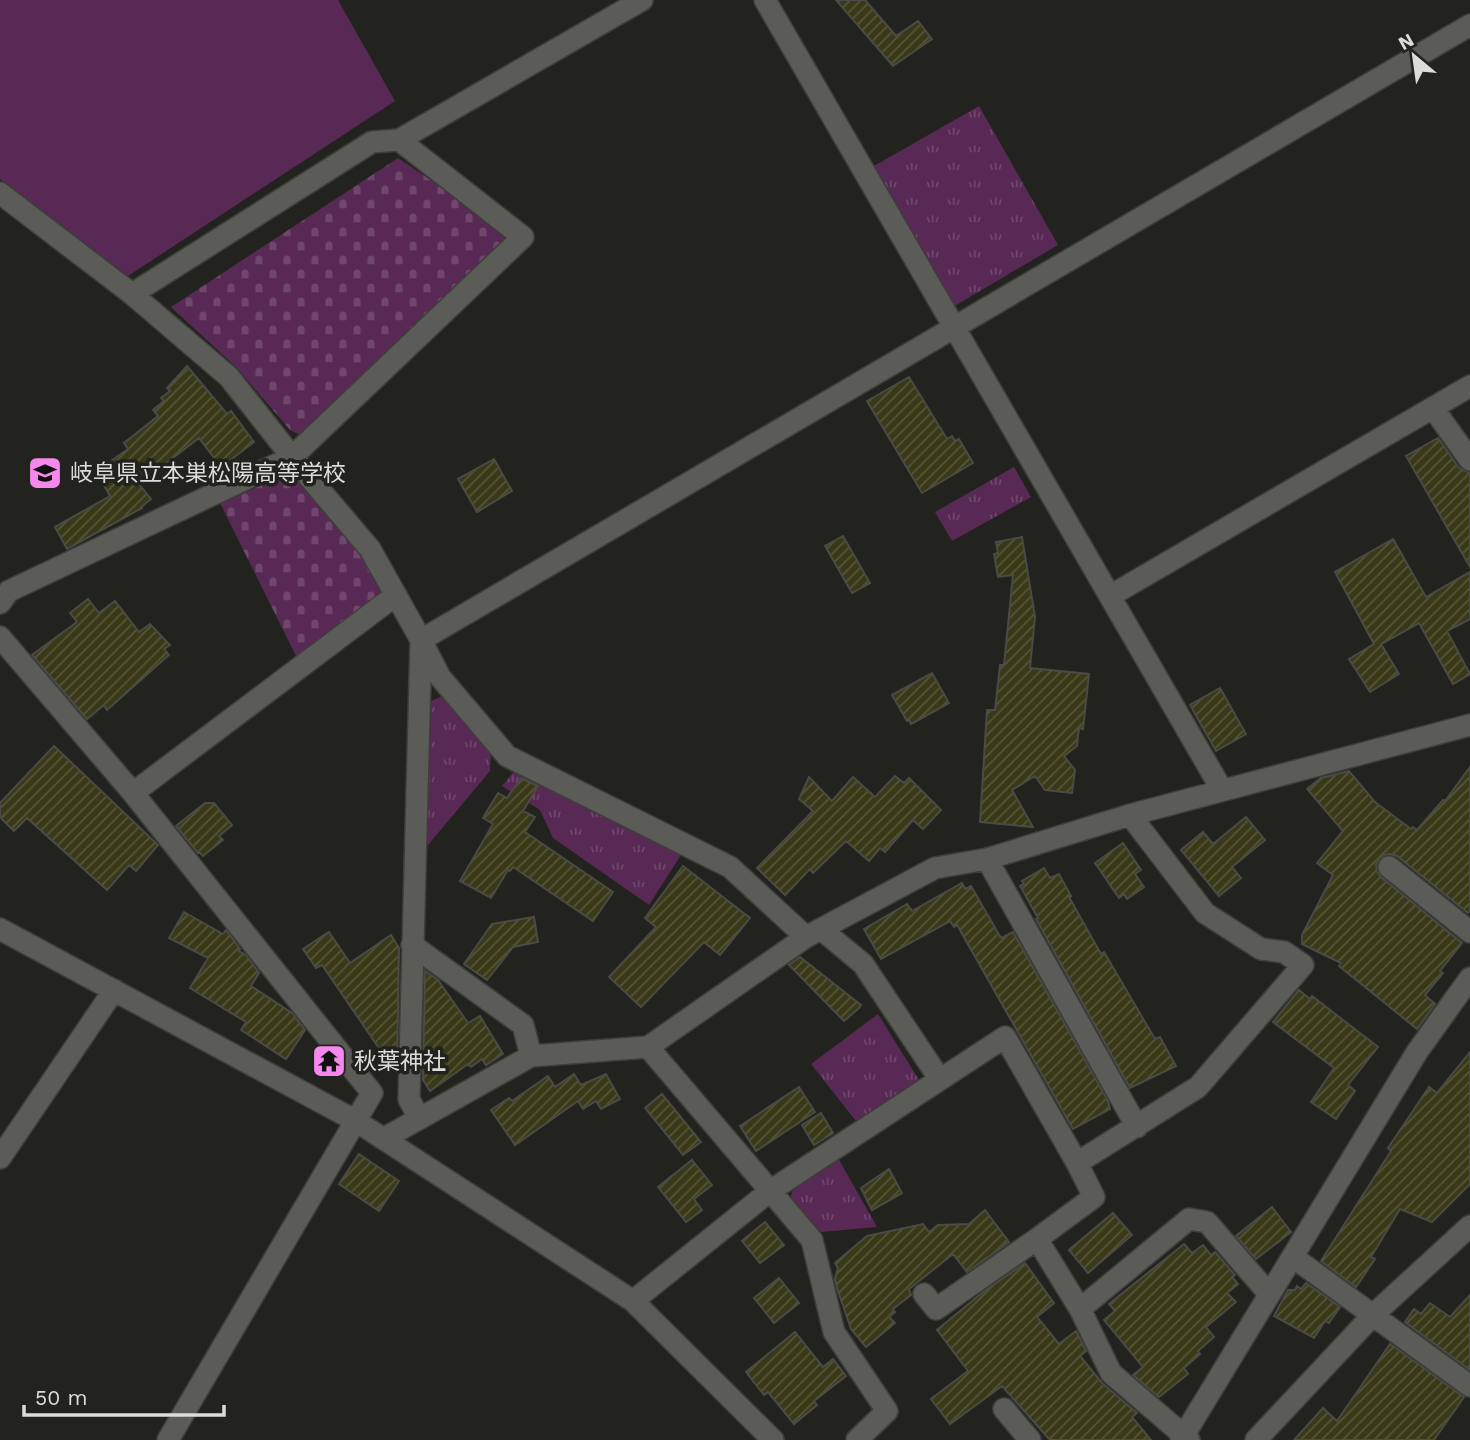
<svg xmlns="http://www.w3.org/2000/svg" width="1470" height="1440" font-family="'Work Sans','Noto Sans JP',sans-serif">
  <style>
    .grass { fill: url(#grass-tufts) }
    .cemetery { fill: url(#cemetery-stones) }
    .pitch { fill: #582954 }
    .building { fill: url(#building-hatch); stroke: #4a4a46; stroke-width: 2 }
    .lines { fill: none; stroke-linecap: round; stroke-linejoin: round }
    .minor-casing { stroke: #3e3e3a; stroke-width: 24 }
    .minor { stroke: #5b5b57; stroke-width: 21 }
    .labels { text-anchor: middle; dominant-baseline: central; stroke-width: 7; stroke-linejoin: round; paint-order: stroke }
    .poi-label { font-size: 23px; fill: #dcdcda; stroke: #22221e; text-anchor: start }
  </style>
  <defs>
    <pattern id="grass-tufts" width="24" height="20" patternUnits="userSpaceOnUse" patternTransform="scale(1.75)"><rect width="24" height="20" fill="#582954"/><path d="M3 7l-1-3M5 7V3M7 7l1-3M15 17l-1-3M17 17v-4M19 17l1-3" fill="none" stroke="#6f476c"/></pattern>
    <pattern id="cemetery-stones" width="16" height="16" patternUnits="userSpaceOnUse" patternTransform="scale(1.75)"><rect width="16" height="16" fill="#582954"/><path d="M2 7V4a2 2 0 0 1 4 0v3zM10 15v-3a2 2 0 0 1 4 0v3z" fill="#6f476c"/></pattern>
    <pattern id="building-hatch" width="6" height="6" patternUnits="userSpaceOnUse" patternTransform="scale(1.75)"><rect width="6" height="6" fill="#393918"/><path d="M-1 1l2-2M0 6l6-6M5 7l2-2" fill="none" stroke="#555539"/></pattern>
  </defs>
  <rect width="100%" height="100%" fill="#22221e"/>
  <path class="grass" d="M979,106L1058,245L953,307L874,166Z
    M1014,467L1031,497L952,541L935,512Z
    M445,695L491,751L490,771L428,845L422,846L427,703Z
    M516,769L681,855L649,905L553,838L540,810L502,786Z
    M878,1014L919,1080L856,1121L811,1064Z
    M838,1158L877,1227L821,1232L790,1199L794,1186Z"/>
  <path class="cemetery" d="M398,158L499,226L505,239L498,252L300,435L290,430L237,368L171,307Z
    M288,474L300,478L362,553L389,594L301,666L220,503Z"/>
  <path class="pitch" d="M0,0H338L395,101L128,276L0,179Z"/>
  <path class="building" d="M836,0H865L896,36L918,21L932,39L893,66Z
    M187,366L227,414L231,411L254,442L221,467L199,438L139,484L151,499L141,507L142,508L67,549L55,527L110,496L99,477L116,467L111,461L128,449L124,443L158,416L153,410L164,401L161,398L170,391L167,388Z
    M909,377L947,439L952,436L955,441L959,439L973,463L922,493L867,401Z
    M1438,438L1459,468L1470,473V567L1406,456Z
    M494,459L512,491L477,512L458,479Z
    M843,536L870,583L852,593L825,546Z
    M1022,537L1035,617L1030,668L1089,674L1083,729L1079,728L1077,746L1064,756L1075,770L1072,793L1045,790L1035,776L1012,790L1033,827L980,822L987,710H995L1000,665H1004L1013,575L998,577L994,554L998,553L996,542Z
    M1393,539L1426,597L1470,572V619L1447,631L1470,674L1453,684L1419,623L1381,644L1399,674L1370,692L1349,659L1374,644L1335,572Z
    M88,599L99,613L115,601L139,632L150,624L170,645L164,649L169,655L107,710L104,705L87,719L32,655L77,622L70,613Z
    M932,673L949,703L911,724L909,720L907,721L892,695Z
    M1220,688L1246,734L1216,751L1190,705Z
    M54,746L158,845L136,871L129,865L107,890L27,818L14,831L0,817V803Z
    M1470,767V911L1468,913L1397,856L1390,854L1384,855L1376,864L1377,871L1381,877L1462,943L1440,971L1443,973L1425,995L1435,1004L1417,1029L1339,966L1341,963L1302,944V935L1333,875L1317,863L1343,831L1307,789L1321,778L1349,771L1375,802L1411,829L1413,827L1417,830L1443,800L1445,801Z
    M895,776L904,783L909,778L941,810L923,829L913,820L885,852L880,848L869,861L846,841L813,873L810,869L785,895L757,868L813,811L799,799L809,777L832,801L853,777L875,797Z
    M521,778L538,786L523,811L535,817L525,832L613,892L593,921L513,867L510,871L508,870L491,898L460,881L493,824L483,818L498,793L507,798Z
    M205,803H214L232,825L219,836L223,840L203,856L199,852L198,853L176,826Z
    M1246,817L1265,840L1232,867L1241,878L1219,896L1181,850L1203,832L1213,844Z
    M1123,843L1141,870L1135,874L1144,887L1127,899L1124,894L1119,898L1095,863Z
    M683,866L750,918L720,955L704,942L641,1007L609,977L656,927L645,918Z
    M1044,868L1050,878L1059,874L1071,896L1069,897L1101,954L1104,952L1155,1039L1160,1037L1176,1066L1130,1088L1036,919L1038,918L1020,886L1024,884L1022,881Z
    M962,883L965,889L971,886L1001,938L1013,932L1108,1101L1110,1109L1073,1129L957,925L954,927L950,921L881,959L864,929L907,904L912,911Z
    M184,912L223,934L226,930L240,949L239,951L246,955L259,973L251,986L292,1013L305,1030L286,1059L241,1030L246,1022L190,988L208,958L169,938Z
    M534,917L538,942L513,947L487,980L464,964L492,924Z
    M329,932L350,963L391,935L399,948L397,1068L394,1070L322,965L316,968L303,949Z
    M800,957L861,1005L859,1008L844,1021L789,965Z
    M425,971L438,980L468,1023L480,1016L503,1054L486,1065L482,1059L471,1067L468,1064L430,1091L423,1080Z
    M1299,990L1310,999L1312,996L1378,1047L1348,1085L1355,1091L1336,1119L1311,1102L1334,1068L1273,1022Z
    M1470,1052V1184L1432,1222L1400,1209L1371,1257L1375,1259L1356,1287L1321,1261L1391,1151L1388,1148L1429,1087L1437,1093Z
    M574,1074L581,1085L606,1074L620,1099L601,1109L596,1101L583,1109L578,1101L515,1145L491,1110L509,1098L512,1101L548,1076L555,1087Z
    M799,1087L815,1112L756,1151L740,1126Z
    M662,1094L701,1142L683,1155L645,1108Z
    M821,1113L833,1133L814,1145L802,1125Z
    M359,1154L399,1181L379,1211L339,1184Z
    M692,1160L712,1185L694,1199L702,1210L686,1222L658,1187Z
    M889,1169L902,1193L872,1210L861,1188Z
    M1272,1207L1291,1232L1256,1259L1236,1236Z
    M985,1210L1009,1242L967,1272L953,1254L909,1289L911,1295L893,1309L895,1312L889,1317L895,1323L866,1347L851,1329L837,1288L835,1278L838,1268L835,1263L867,1236L923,1224L929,1232L938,1225L969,1224Z
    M1113,1213L1132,1235L1088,1273L1069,1250Z
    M765,1222L784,1245L760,1263L742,1241Z
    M1184,1244L1192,1253L1203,1245L1211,1255L1215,1252L1235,1275L1232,1277L1238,1284L1227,1293L1236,1302L1206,1327L1214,1337L1198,1351L1200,1354L1184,1368L1188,1374L1159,1397L1133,1375L1143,1367L1104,1320L1115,1311L1109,1304Z
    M1025,1263L1054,1303L1037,1317L1059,1344L1076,1331L1086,1351L1080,1356L1102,1383L1137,1413L1132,1417L1151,1440H1050L1002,1386L950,1424L931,1399L968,1371L937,1330L983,1292Z
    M779,1278L799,1303L774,1323L754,1298Z
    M1306,1283L1340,1307L1329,1323L1325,1321L1314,1338L1274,1316L1288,1290H1295L1297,1286L1301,1289Z
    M1470,1295V1370L1405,1322L1414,1309L1421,1314L1430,1303L1450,1317Z
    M795,1332L823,1367L833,1359L846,1376L814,1401L817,1405L794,1424L768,1392L764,1395L746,1372Z
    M1390,1344L1464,1397L1434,1440H1294L1323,1408L1337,1421Z"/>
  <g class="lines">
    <g class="minor-casing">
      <path id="minor" d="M765,0L1222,790
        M0,193L132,294L229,377L292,457L370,549L421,640L409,1099L419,1118
        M132,294L372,142L399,140L642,0
        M1433,408L1470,460
        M1110,596L1470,386
        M0,603L9,591L292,457L523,237L399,140
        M0,637L133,793L372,1093L168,1440
        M133,793L396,595
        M987,859L1137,1127
        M1389,867L1470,932
        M0,929L356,1121L633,1301L773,1440
        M821,929L863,964L939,1078
        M806,937L730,867L507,756L440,677L421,640L1470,25
        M412,945L523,1025L531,1056
        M648,1047L812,1240L834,1332L887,1411L857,1440
        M383,1139L531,1056L648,1047L806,937L935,868L987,859L1130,815L1470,725
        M0,1158L114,990
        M1077,1163L1198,1087L1303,965L1284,952L1261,949L1205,913L1130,815
        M1293,1257L1470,1386
        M924,1294L936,1309L1037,1239
        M633,1301L770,1191L1005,1037L1077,1163L1094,1197L1037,1239L1080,1309L1111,1373L1189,1440
        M1080,1309L1189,1219L1207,1222L1269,1294
        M1004,1409L1030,1440
        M1181,1440L1417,1052L1470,978
        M1256,1440L1373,1315L1470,1226"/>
    </g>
    <use href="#minor" class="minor"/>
  </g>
  <defs>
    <g id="school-square" transform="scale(1.75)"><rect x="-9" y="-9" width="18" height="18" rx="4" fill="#f688ed" stroke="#22221e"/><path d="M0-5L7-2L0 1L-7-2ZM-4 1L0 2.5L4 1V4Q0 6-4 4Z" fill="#111"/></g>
    <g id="temple-square" transform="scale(1.75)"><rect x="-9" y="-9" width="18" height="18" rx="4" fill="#f688ed" stroke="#22221e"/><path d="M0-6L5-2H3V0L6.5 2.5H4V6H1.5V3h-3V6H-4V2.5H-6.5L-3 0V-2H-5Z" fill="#111"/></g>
  </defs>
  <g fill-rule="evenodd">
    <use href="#school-square" x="45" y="473"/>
    <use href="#temple-square" x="329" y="1061"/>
  </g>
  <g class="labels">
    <g class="poi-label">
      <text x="70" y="473">岐阜県立本巣松陽高等学校</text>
      <text x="354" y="1061">秋葉神社</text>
    </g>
  </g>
  <g transform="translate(1414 56) rotate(331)" stroke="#22221e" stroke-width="5" paint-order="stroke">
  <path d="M0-5L12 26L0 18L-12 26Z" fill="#dcdcda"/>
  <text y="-10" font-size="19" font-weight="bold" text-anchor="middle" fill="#dcdcda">N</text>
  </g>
  <path d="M24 1405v10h200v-10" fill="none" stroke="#dcdcda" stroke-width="3.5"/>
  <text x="35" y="1405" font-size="21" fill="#dcdcda" stroke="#22221e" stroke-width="5" paint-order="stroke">50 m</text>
</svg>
